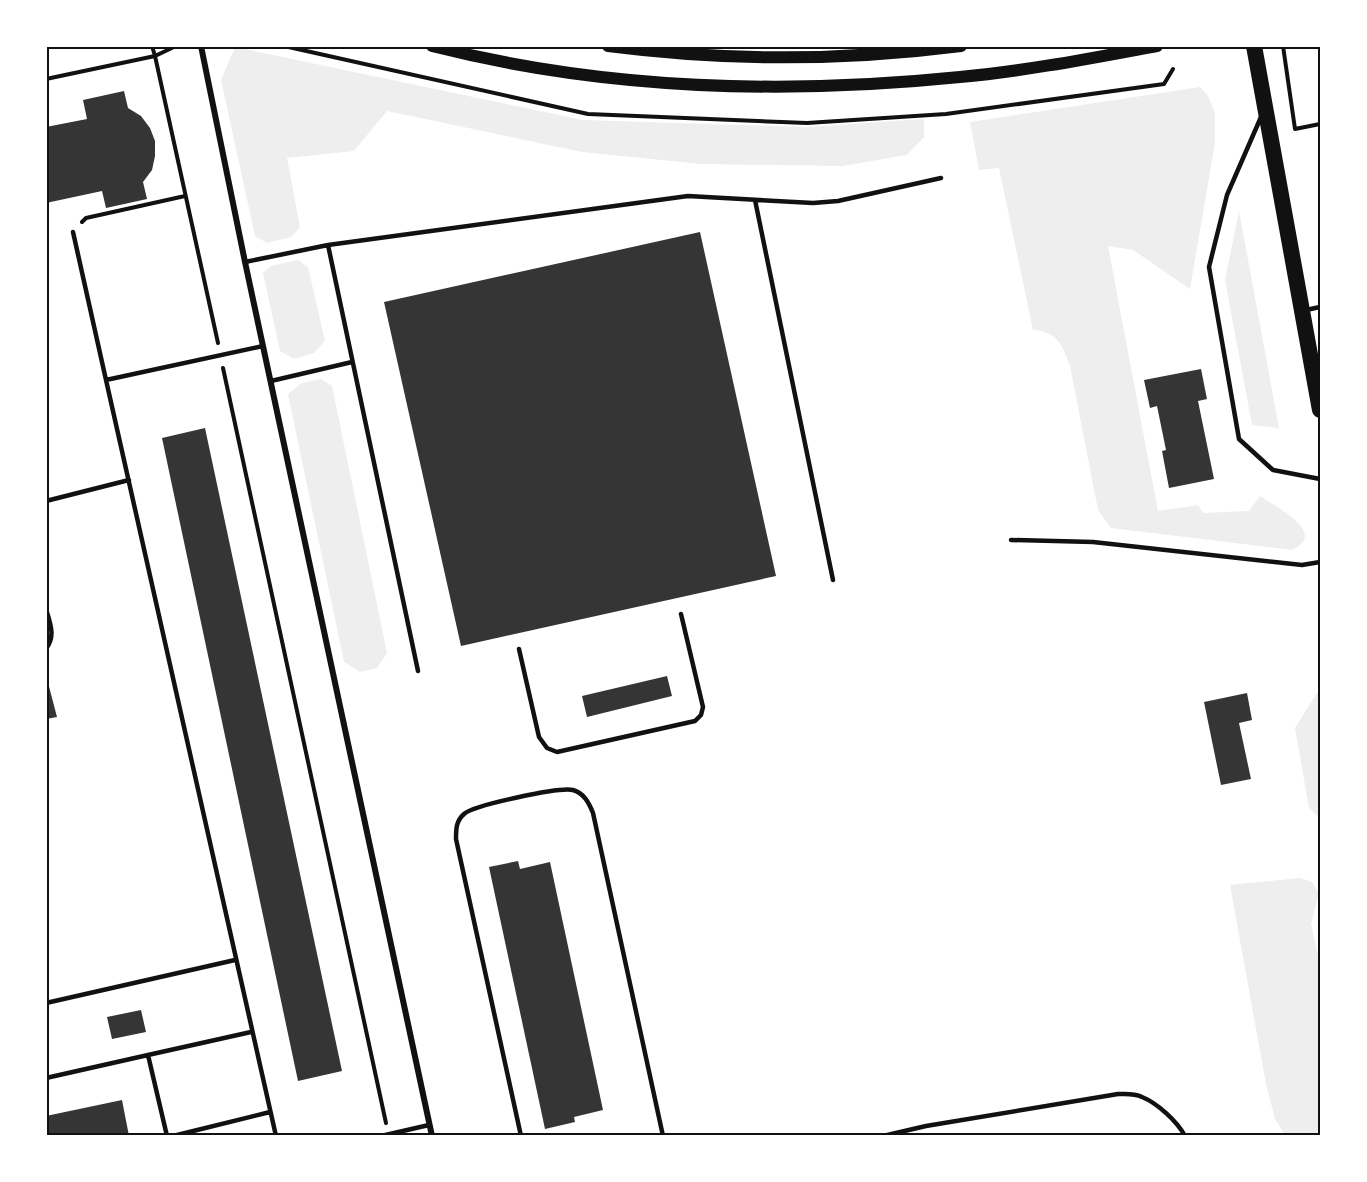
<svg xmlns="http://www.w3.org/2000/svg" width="1367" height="1182" font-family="'Golos Text',sans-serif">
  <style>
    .green { fill: #eee }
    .building { fill: #353535 }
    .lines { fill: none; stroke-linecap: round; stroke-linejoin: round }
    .path { stroke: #111; stroke-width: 4 }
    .service { stroke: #111; stroke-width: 4.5 }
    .minor { stroke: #111; stroke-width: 6 }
    .secondary { stroke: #111; stroke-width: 12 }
    .trunk { stroke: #111; stroke-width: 16 }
    .neatline { fill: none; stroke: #111; stroke-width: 2 }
  </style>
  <rect width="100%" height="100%" fill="#fff"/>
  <path class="green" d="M235,47L583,120L808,127L924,119V137L907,155L842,166L701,164L582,152L387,111L354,151L287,158L300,227L291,237L267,243L255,236L221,80Z
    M1200,87L1208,96L1215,113V142L1190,289L1133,250L1108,246L1158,511L1198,505L1203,513L1249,511L1260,496C1276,507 1329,533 1292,550L1111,528L1098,510L1070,366C1063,346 1057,331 1033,330L999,168L979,170L970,122Z
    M1239,211L1279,428L1252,425L1225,280Z
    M298,260L308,267L325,341L314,353L294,359L280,351L263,273L271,266Z
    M321,379L332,386L387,653L377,668L360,672L344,662L288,394L302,383Z
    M1320,688V818L1309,808L1295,728Z
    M1300,878L1312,882L1319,893L1311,924L1320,964V1135H1285L1275,1119L1266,1084L1230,885Z"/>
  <path class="building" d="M124,91L128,108L141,116L150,128L155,141V156L152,170L143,182L147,199L106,208L102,191L46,203V127L87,119L83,100Z
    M700,232L776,576L461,646L384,302Z
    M1201,369L1207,399L1198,401L1214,479L1169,488L1162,451L1166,450L1157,406L1150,408L1144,380Z
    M205,428L342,1071L298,1081L162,438Z
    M46,675L57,717L46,719Z
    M667,676L672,696L587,717L582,696Z
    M1247,693L1252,720L1239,723L1251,779L1221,785L1204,702Z
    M518,861L520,869L550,862L603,1110L574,1117L575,1122L545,1129L489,867Z
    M141,1010L146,1032L112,1039L107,1017Z
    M122,1100L129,1136H46V1116Z"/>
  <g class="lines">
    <path class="path" d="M152,46L155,56L176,46
      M284,46L588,114L807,123L946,114L1164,84L1173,69
      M1283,46L1295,129L1320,124
      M46,79L155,56L218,343
      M82,222L86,218L185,196
      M223,368L386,1123"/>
    <path class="service" d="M1261,117L1227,195L1209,267L1239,439L1273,470L1320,479
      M755,200L833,580
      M73,232L106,380
      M245,262L328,245
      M1306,310L1320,307
      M263,346L106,380L276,1136
      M271,381L352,362
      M46,501L129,480
      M1011,540L1093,542L1302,565L1320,562
      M46,609C50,623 56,636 46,649
      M519,649L539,737L547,748L557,752L695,721L701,715L703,707L681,614
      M418,671L328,245L688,196L813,203L838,201L941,178
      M46,1003L235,960
      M148,1055L251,1032
      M46,1078L148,1055L167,1136
      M173,1136L270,1112
      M381,1136L429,1125
      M521,1136L456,839C456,829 456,821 464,814C474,805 559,787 573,790C584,793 589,803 593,813L663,1136
      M883,1136L926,1126L1118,1094C1126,1094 1134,1093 1142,1097C1157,1103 1177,1121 1185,1136"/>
    <path class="minor" d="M201,46L245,262L432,1136"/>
    <path class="secondary" d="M432,46C605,90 783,95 960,77C1026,71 1092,58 1157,46
      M608,46C724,61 844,61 961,46"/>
    <path class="trunk" d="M1254,46L1320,410"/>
  </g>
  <rect width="1367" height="1182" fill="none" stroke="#ffffff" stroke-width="96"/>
  <rect x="48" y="48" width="1271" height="1086" class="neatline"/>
</svg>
